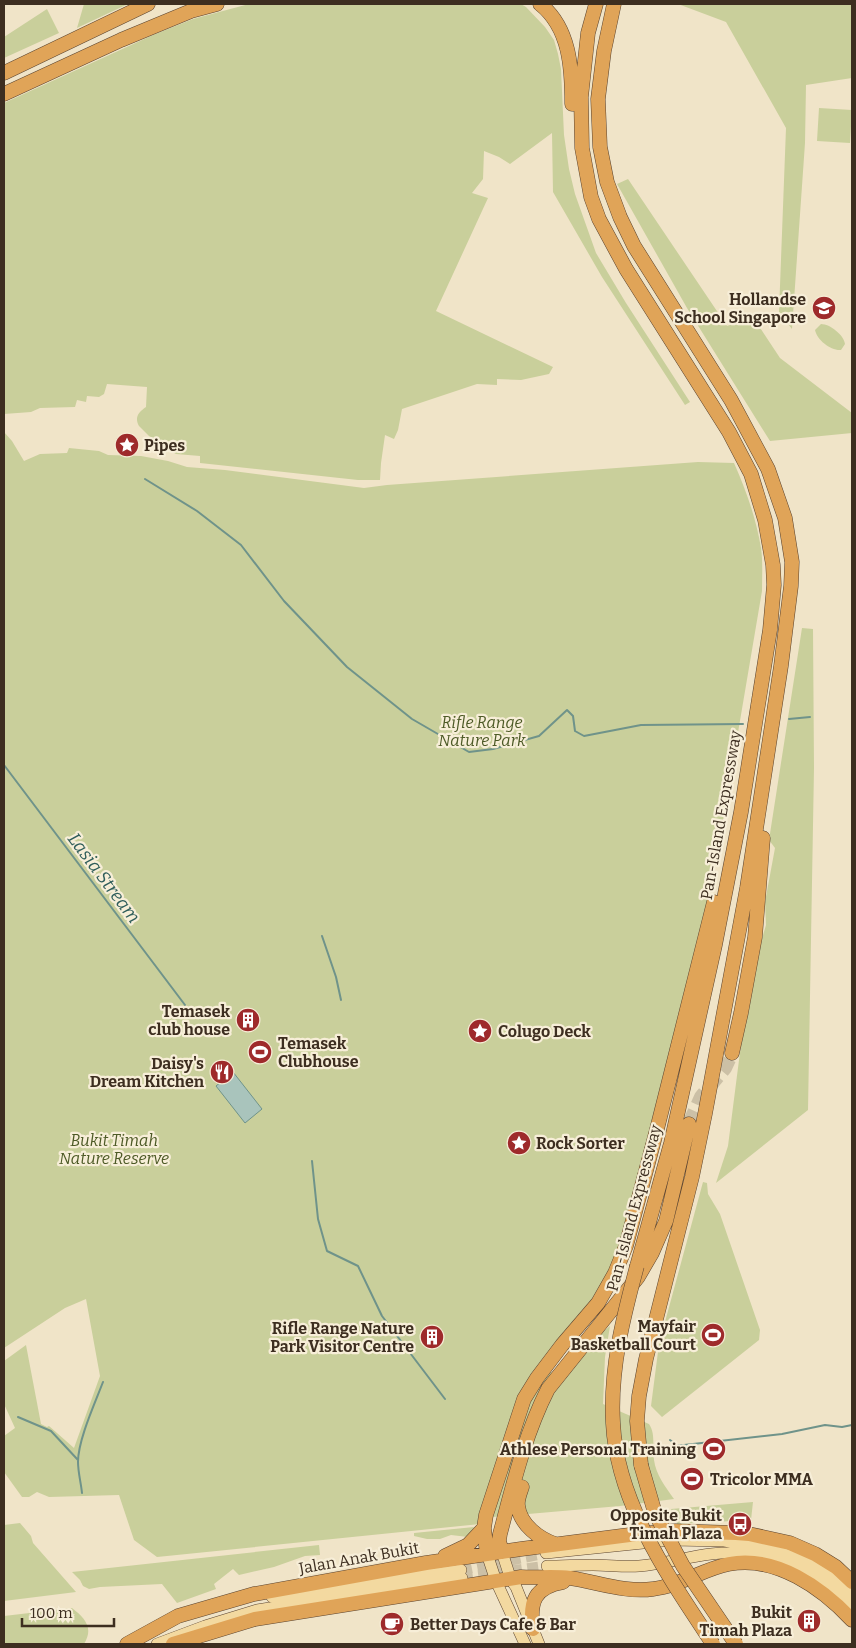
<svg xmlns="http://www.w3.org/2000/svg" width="856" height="1648" font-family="Bitter,serif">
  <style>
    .green { fill: #c9cf9b }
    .water { fill: #a9c4bc; stroke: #6f938a }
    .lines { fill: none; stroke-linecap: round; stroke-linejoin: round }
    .stream { stroke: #6f938a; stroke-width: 2 }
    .major-tunnel { stroke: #ccc0a6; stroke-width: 11; stroke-dasharray: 11 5.5; stroke-linecap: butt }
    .highway-tunnel { stroke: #ccc0a6; stroke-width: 14; stroke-dasharray: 14 7; stroke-linecap: butt }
    .major-casing { stroke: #5b4430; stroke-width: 12 }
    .highway-casing { stroke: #5b4430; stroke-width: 15 }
    .major { stroke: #f3d9a0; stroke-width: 11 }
    .highway { stroke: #e0a458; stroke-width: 14 }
    .highway-bridge-casing { stroke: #5b4430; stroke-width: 15; stroke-linecap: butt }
    .highway-bridge { stroke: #e0a458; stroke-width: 14 }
    .labels { text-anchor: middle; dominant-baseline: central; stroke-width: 4.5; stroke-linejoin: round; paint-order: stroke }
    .poi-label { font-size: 16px; font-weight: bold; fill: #3d2e20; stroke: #f7eed8; text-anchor: end }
    .park-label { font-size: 16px; font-style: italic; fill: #4d5a26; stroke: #f7eed8 }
    .street-label { font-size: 16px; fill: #3d2e20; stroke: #f7eed8 }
    .water-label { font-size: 18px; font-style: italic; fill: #2f5d5a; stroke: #f7eed8 }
  </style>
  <rect width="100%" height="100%" fill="#f0e4c8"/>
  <path class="green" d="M84,4H128L77,28Z
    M249,4H521L526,7L545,27L554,40L558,54L561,69L564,135L569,169L575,194L596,253L626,303L690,402L685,405L602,277L553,192L552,133L510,164L499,157L484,151L483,179L472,193L488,198L436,311L553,367L549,374L521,380L497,379V385L477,384L402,409L398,430L394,439L385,435L381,463L380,480H358L200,463V456L176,454L169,450L166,453L139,426C134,417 139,412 146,407L147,387L107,384L104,394L99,397L87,396L86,402L77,400L75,407L40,408L31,412L4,414V103L153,35L193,19Z
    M678,4H852V78L806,85L805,143L792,329L779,312L786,128L726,22Z
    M47,9L59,33L4,58V37Z
    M819,108L852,110L850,143L817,141Z
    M628,179L727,326L753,317L780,358L852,413V433L770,441L687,308L617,184Z
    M821,324C830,324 844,335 845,344L841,350C831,351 817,340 815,330Z
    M4,432L12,441L24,461L40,454L67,453L69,448L99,451L108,455L141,456L168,461L187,467L225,470L364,488L387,485L698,462L734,463C746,490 756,518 761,548C763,562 762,577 762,591L715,868L701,934L628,1220L612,1267L589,1307L542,1363L560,1381L589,1343L610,1326L605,1357L603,1404L649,1424C656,1434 652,1448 654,1460C656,1475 665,1486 674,1499L620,1506L481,1518L480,1524L157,1557L134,1540L119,1495L49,1497L37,1492L29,1497H22L4,1472V1436L15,1428L4,1404V1361L26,1345L41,1424L47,1427L49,1426L74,1448L100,1376L86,1299L65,1308L4,1348Z
    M802,628L813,629L814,768L808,1110L716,1183L728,1146L749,982L766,925L765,902L775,848L769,840Z
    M703,1182L707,1183L708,1194L720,1214L760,1330L759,1340L662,1417L651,1406L659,1344Z
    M753,1502L751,1520L677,1524L671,1509Z
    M20,1523L31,1536L33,1543L76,1592L4,1601V1525Z
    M474,1527L468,1537L451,1535L440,1539H427L414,1536V1533Z
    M319,1545L320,1555L305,1556L274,1567L239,1575L233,1569L214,1584L216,1589L177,1603L162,1584L100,1587L89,1589L83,1586L80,1580L72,1572Z
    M72,1608C85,1618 94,1628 84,1644H4V1616Z"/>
  <path class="water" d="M233,1072L262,1109L245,1123L216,1086Z"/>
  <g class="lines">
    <path class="stream" d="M145,479L197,511L241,545L284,601L347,667L412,719L469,752L493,749L539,736L567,710L573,716L575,731L584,736L641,725L743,724
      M789,719L810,717
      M4,765L185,1005
      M322,936L336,977L341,1000
      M312,1161L318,1219L327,1251L358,1266L382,1316L445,1399
      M18,1417L51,1431L78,1460
      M670,1440L677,1445H684L782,1434L825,1425L842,1427L852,1425
      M82,1493C81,1483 78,1472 78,1462C78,1440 95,1403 103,1382"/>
    <path class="major-tunnel" d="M461,1570L546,1553
      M462,1578L547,1566"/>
    <path class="highway-tunnel" d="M689,1124L701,1097L725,1068L732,1053"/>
    <g class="major-casing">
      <path id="major" d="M502,1552L511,1580L516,1587L539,1644
        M546,1553L672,1540L724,1541L765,1547L807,1562L831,1577L852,1594
        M487,1554L496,1581L525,1644
        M547,1566C562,1566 578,1565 593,1565C608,1565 624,1567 639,1566C663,1564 687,1557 711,1554C763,1548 816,1566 852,1606
        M272,1597L461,1570
        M157,1644L205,1626L257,1610L462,1578"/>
    </g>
    <g class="highway-casing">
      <path id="highway" d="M540,4C570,28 572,68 572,104
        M596,4L588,33L581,97L582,148L591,197L599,219L626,269L729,432L751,474L765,520L773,565L774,585L770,630L741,812L715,945L671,1143L637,1266
        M614,4L604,51L598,99L600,147L607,182L620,217L634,246L731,400L768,469L785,518L792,562L791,586L781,666L747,888L705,1114L692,1177L646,1359L639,1396L637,1421L641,1465
        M4,73L148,4
        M4,94L121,40L191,11L217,4
        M732,1053L741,1013L755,937L763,838
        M522,1487C520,1493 517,1500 518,1506C520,1525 540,1539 555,1544
        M502,1552L499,1541L500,1534C513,1485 525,1434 548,1389L638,1277L652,1253L666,1221L689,1124
        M487,1554L484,1528L486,1515L524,1399L537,1378L562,1345L598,1303L615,1273L626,1246L656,1133L714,902
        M445,1556L468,1545L484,1528
        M533,1629C529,1601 535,1587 563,1582
        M127,1644L178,1616L254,1594L426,1563L521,1549L637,1534L674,1531L736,1533L749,1534L790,1543L815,1554L836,1567L852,1582
        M173,1644L255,1619L521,1577C537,1578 554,1576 570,1578C597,1582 626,1593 653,1589C680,1586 703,1569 729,1564C776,1555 822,1588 852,1620"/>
    </g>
    <use href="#major" class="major"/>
    <use href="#highway" class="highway"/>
    <g class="highway-bridge-casing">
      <path id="highway-bridge" d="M637,1266C623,1318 610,1369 613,1423C617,1504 670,1579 713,1644
        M641,1465L655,1513L683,1566L736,1644"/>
    </g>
    <use href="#highway-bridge" class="highway-bridge"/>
  </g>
  <defs>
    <g id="school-disc" transform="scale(1.25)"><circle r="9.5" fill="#9e2a2b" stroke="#f7eed8"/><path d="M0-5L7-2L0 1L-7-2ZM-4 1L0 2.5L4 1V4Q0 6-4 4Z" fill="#fff"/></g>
    <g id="sight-disc" transform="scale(1.25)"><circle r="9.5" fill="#9e2a2b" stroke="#f7eed8"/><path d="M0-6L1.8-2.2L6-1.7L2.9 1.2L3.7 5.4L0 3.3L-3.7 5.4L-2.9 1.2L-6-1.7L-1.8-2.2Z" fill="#fff"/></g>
    <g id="building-disc" transform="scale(1.25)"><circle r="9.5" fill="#9e2a2b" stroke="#f7eed8"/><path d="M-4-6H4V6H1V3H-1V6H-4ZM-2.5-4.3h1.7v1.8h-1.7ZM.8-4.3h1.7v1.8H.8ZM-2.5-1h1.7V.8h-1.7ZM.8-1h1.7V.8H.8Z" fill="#fff"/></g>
    <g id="stadium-disc" transform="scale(1.25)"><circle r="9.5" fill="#9e2a2b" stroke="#f7eed8"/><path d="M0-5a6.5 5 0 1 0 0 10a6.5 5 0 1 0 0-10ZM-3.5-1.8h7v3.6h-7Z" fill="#fff"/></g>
    <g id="restaurant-disc" transform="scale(1.25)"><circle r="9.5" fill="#9e2a2b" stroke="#f7eed8"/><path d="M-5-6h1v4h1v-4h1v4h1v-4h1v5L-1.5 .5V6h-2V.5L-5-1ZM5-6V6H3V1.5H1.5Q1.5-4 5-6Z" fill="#fff"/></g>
    <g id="bus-disc" transform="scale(1.25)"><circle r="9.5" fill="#9e2a2b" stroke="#f7eed8"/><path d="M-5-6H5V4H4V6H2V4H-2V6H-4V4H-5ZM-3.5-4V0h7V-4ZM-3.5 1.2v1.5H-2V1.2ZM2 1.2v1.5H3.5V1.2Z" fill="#fff"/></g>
    <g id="cafe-disc" transform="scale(1.25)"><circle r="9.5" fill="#9e2a2b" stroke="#f7eed8"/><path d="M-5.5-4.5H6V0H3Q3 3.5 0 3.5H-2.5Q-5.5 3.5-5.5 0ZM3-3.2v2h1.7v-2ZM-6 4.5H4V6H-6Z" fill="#fff"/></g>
  </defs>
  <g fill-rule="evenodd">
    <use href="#school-disc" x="824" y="308"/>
    <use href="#sight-disc" x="127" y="445"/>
    <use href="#building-disc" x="248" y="1020"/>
    <use href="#sight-disc" x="480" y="1031"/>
    <use href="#stadium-disc" x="260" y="1052"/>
    <use href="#restaurant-disc" x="222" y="1072"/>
    <use href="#sight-disc" x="519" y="1143"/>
    <use href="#stadium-disc" x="713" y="1335"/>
    <use href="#building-disc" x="432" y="1337"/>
    <use href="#stadium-disc" x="714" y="1449"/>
    <use href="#stadium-disc" x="692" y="1479"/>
    <use href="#bus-disc" x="740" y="1524"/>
    <use href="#building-disc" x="809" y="1621"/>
    <use href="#cafe-disc" x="392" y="1624"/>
  </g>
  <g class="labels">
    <g class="poi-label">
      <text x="806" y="299">Hollandse<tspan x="806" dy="18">School Singapore</tspan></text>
      <text x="144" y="445" text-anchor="start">Pipes</text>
      <text x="230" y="1011">Temasek<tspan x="230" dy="18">club house</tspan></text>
      <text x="498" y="1031" text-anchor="start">Colugo Deck</text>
      <text x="278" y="1043" text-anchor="start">Temasek<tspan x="278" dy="18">Clubhouse</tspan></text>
      <text x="204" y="1063">Daisy's<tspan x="204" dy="18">Dream Kitchen</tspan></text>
      <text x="536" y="1143" text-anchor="start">Rock Sorter</text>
      <text x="696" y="1326">Mayfair<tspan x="696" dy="18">Basketball Court</tspan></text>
      <text x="414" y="1328">Rifle Range Nature<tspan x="414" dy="18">Park Visitor Centre</tspan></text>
      <text x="696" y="1449">Athlese Personal Training</text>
      <text x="710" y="1479" text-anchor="start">Tricolor MMA</text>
      <text x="722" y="1515">Opposite Bukit<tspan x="722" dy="18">Timah Plaza</tspan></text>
      <text x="792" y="1612">Bukit<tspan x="792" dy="18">Timah Plaza</tspan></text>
      <text x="410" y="1624" text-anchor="start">Better Days Cafe &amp; Bar</text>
    </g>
    <g class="park-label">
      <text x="482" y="722">Rifle Range<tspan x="482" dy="18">Nature Park</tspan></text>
      <text x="114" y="1140">Bukit Timah<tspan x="114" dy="18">Nature Reserve</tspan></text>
    </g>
    <g class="street-label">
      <text transform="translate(721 815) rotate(-80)">Pan-Island Expressway</text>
      <text transform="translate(634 1208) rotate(-75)">Pan-Island Expressway</text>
      <text transform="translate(359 1558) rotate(-10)">Jalan Anak Bukit</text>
    </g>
    <g class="water-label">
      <text transform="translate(104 878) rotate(53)">Lasia Stream</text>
    </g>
  </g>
  <rect width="856" height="1648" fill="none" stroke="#3d2e20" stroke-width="10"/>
  <path d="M22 1618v8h92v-8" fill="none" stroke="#3d2e20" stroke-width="2.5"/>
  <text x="30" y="1618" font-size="15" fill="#3d2e20" stroke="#f7eed8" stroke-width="4" paint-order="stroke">100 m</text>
</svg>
